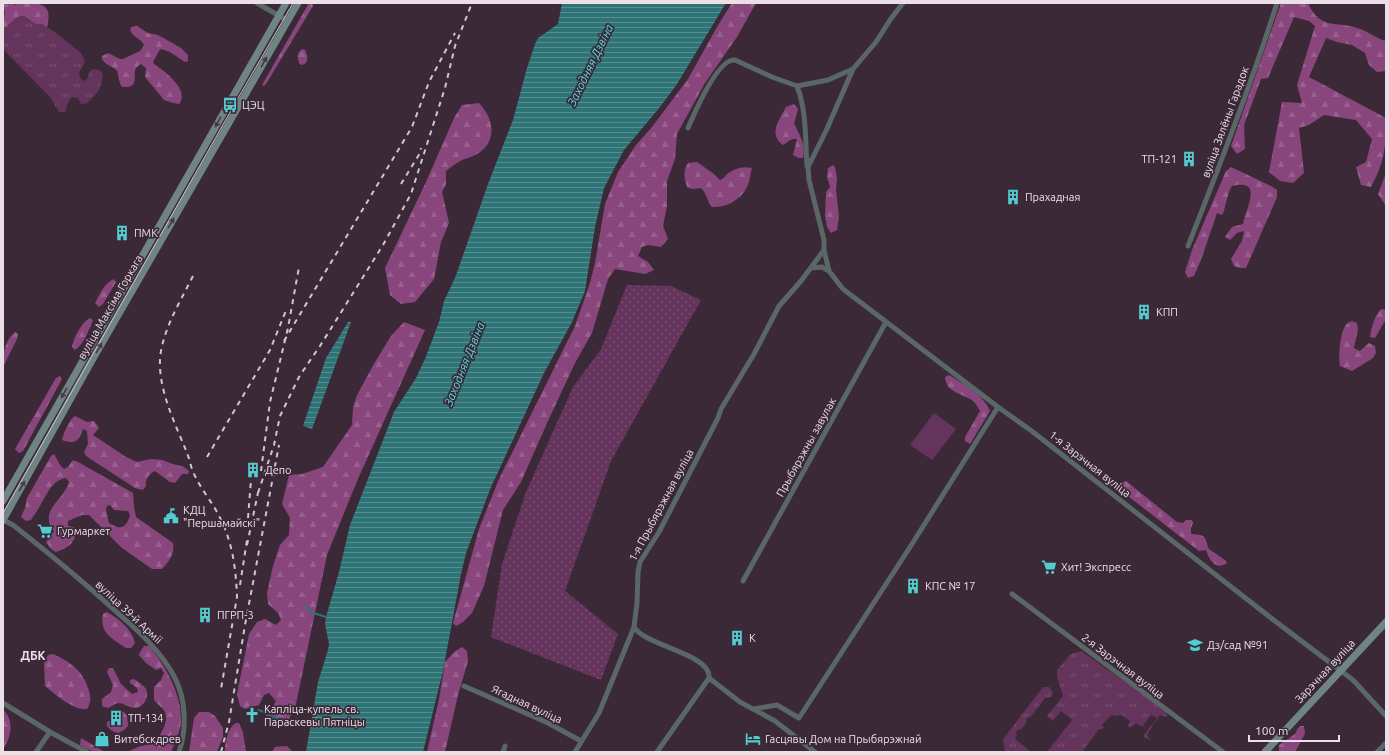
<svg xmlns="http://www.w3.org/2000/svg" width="1389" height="755" font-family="Ubuntu,sans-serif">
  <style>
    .grass { fill: url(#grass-tufts) }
    .forest { fill: url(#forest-firs); fill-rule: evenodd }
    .garden { fill: url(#garden-dots) }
    .pitch { fill: #64345c }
    .water { fill: url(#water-rules) }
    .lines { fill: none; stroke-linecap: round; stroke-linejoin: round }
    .stream { stroke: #2e7375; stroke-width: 2 }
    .street { stroke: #596767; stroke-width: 5 }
    .secondary { stroke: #6f8485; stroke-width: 7 }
    .tram { stroke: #d2c5cf; stroke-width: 1 }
    .rail { stroke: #d2c5cf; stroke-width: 2; stroke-dasharray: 5 5; stroke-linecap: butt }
    .oneway { fill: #463b47 }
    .labels { text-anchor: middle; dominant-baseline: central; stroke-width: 3.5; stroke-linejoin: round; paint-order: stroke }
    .poi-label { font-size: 11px; fill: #ebdfe8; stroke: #3c2938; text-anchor: start }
    .street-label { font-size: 11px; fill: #ebdfe8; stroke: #3c2938 }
    .water-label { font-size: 12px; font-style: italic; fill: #55dcdf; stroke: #3c2938 }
    .neighbourhood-label { font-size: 12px; font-weight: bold; fill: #ebdfe8; stroke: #3c2938 }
  </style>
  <defs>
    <pattern id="grass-tufts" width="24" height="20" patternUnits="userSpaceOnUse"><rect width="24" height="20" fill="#64345c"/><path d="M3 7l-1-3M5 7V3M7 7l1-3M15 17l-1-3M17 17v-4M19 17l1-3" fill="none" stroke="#7a5173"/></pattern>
    <pattern id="forest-firs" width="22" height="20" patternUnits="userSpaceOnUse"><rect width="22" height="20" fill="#88467d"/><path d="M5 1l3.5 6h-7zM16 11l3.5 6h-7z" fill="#99608f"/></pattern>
    <pattern id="garden-dots" width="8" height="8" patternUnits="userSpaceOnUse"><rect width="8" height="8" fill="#64345c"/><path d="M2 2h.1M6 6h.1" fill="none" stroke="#7a5173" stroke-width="1.8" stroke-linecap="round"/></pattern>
    <pattern id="water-rules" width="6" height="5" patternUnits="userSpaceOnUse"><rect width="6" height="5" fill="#2e7375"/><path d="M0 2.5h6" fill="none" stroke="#578d8f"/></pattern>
  </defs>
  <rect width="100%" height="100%" fill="#3c2938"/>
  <path class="grass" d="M19,16H24L36,24H42L55,32L81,53L85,62L79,73L81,79L83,81L86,80L88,78L89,72L93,69L100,70L103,74C101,89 98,93 87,103L81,104L78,98L73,97C66,101 68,107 65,112H59L50,97L3,49V28Z
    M1081,651L1145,696L1166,712L1167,716L1165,717L1160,715L1148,733L1147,736L1152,740L1145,738L1144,736L1150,726H1152L1157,718L1151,715L1142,727L1136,723L1129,728L1128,725L1130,721L1120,714L1118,716L1111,715L1102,725L1104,727L1102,729H1099L1082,752H1047L1072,720L1061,711L1053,721L1047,716L1063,696L1057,677V670L1071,654Z
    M1043,687H1049L1053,692L1051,697L1045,698L1030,718L1028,717L1026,720L1027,722L1021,730L1019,729L1015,733L1017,735L1015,739L1029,750L1028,752H1014L1011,750L1010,752H1005L1003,741L1004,738Z"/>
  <path class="forest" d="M3,3H11L16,5L18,3C37,3 54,1 47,27L42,24H36L24,16H19L4,28C1,21 5,17 5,11L3,9Z
    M309,3H312L313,6L266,84L264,86L262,85Z
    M732,3H756L737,37L705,83L677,134L675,159L667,181V206L663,226L668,239L661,247L648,245L642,247L638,256L648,262L654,270L645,274L615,269L608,279L592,333L575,363L548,421L521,482L503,510L484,586L472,613L463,622L456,626L453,623L479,529L499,479L575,326L590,283L595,263L605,204L618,172L636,145L652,127L688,79L717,27Z
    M1281,3H1308C1321,32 1338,20 1360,29C1369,32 1377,39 1386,41V71L1377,72L1369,65L1365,53L1352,45L1337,42L1326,38L1309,77L1386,118C1386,146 1385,161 1371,187L1361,185L1356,167L1366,162L1372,139L1356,120L1324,115L1309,125L1299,128L1304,173L1293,183L1280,181L1269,172L1282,102L1302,103L1297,85L1315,26L1309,21L1294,17L1268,78L1261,79L1244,125L1245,149L1237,154L1231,146Z
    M137,26L148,33L158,35L181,48L188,55V61L185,62L170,52L161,49L159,51L153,62C156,67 161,68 165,72C173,79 188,93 179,104L173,103L164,100L160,95L145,77L146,68L141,64C130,70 138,76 133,85L128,87H122C118,81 119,76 117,71C113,66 106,66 102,59V56L108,53L120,59H123L140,51L144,45C141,38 134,39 130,30L131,27Z
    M302,49L305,50C307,55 309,59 305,64L301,65L299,63C297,56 297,53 302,49Z
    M479,103C494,119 498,141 477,154C472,157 467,158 462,160C456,163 451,167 446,171V184L442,192L449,223L441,242L434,279L415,302L401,304L390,295L385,268L426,182L454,118L462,105Z
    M794,104L798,109L794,124C800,135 806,145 803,158H799L793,155L797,139H792L783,145C768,134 779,121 786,107Z
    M697,162L714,174L720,180C725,178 725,175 730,172C736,168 745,166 752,168C750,174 750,182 747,187C741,200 725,208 712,207C707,201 706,192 701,188L692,189L687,187C684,178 683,171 688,163Z
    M833,165L835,167L837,178L836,190L839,217L837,230L831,233L827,227L825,216L826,192L830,187L827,177L828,168Z
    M1231,167L1271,186L1277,190V197L1246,268H1240L1234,266L1231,259L1242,241L1244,231L1237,233L1230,240L1225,237L1232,227L1243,224C1246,208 1264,178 1232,186C1226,196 1226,209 1222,215L1217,213L1201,260L1194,276L1188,278L1185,272L1192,250L1226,171Z
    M1386,173V206L1378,194Z
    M114,279L116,282L103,304L99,307L95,303C100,294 104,283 114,279Z
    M1381,309L1386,310V319L1375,338L1370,337C1372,326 1374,317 1381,309Z
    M90,318L93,320C89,330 84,344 75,350L72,347C74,337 82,322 90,318Z
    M1351,321L1357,323L1358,329L1354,348L1360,351L1369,343L1375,346L1376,353L1373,358L1352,371L1340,366C1338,358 1340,331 1346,325C1346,324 1350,322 1351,321Z
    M404,322L425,330L357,481L327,555L296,704L288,722L275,723L269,714L276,701L269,693L264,695L259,705L245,709L240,706L237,694L249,634L257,622L265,619L276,625L281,620L278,613L268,604L267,593L273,566L280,545L289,535L290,518L282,504L289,475L302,474L323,467L352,425L353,408L357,395L375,362L391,336Z
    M15,332L18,334L17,339L3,367C3,354 4,342 15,332Z
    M949,375C962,383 985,396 990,411L970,444L965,441V437L980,411C978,408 976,403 973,401C962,393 946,393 945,377Z
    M60,376L62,379L23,451L19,453L15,449L56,378Z
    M75,416L87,422L94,421L99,428L93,435L126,457L137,462L151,459L162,460L173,464L184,467L189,471L188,474H182L175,483L170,482L155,471C149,474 145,479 146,486L143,490L135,488L86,456L84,452L88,444L87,431L83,429C79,441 75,445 62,440C64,432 69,420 75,416Z
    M54,454L60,465L64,469L68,467L73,460L78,462L133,493L134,507L136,517L173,543C175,554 169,561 162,569H152L122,548L89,515H82L68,521V526L76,528C77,541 69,548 56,552L51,549L46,542L54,531C38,511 63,501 69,482L66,478C51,481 48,493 41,504C38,510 34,515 31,520L26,521L21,517L25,508L27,498L51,456ZM110,505L114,510L128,511L130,515C126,529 120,530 109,523L106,509L107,506Z
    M1126,481L1177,522L1183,523L1186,520H1192L1193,523L1191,528V534C1207,535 1204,536 1209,549L1225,560L1227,563C1216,571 1209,560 1206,550L1199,551L1124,493L1120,488L1119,483Z
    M107,612C119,619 132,629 135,643L131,648H126C113,639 99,633 103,614Z
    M144,646H149C166,666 182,695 181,722C180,732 175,743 171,752H127L138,747L155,743C160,735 169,723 165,712C163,708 157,704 154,700V687L161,680L164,673L161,668L156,670L146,663L139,655L140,652Z
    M462,647L467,651L468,661L458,695L445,752H427L439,699L445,662L454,652Z
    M53,654C70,662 84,671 89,691C91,697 91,703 87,709C74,711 55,694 45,686L44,663L48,655Z
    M109,668H113L121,684L132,694L138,692L137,688L130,683V680L134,679C138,682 146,686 147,692C148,700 142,708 135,708C129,708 125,704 120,703C111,703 112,711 102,706V699L111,692L113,685L107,672Z
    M3,710C15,720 11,738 3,749Z
    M123,711L127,716L128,726L124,730L118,733L112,731L107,726V722L111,720L117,723L120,722L122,718L121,713Z
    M199,712H209L215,716L223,728V737L217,752H189L194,718Z
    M236,723H239L243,732L246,752H225C225,743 228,727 236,723Z
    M1300,726H1304L1305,734C1301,740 1299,746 1295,752H1279V745L1295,734L1298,728Z
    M81,738L105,752C93,752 90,751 80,745Z
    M287,746L293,752H272L275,747Z"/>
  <path class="garden" d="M627,285L671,286L701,300L611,461L565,591L618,634L601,680L491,637L502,564L526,492L573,387L601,349Z"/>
  <path class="pitch" d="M934,413L956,429L932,460L910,445Z"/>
  <path class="water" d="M562,3H726L677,84L660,107L624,150L604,188L595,227L585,291L572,322L544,373L491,487L466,553L461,574L443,671L423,752H306L318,682L328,650L329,644L325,624L326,617L339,572L350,525L394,412L416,378L425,359L439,322L444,301L455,278L488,184L513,120L527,68L535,44L538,38L558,24Z
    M348,322H351L312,429L303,426L326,358Z"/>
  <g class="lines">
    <path class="stream" d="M306,606L311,612L326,617
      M258,710L262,711L263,712
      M267,715L300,725L311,726"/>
    <path class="street" d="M257,3L288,21
      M903,3L890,20L876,42L853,69L826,131L808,167L809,180L824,240V250L829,271L843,289L998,407L1033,432L1271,618L1353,680L1386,716
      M797,86L828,80L853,69
      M688,128C694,114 718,58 735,60L772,77L797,86C807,112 805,139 807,166
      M1188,246C1220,165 1251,85 1277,3
      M811,268L822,267L829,271
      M3,520L13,525C46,551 79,578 111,607C135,628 160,649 175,678C186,700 187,729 179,752
      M743,581L886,322
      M1012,594L1223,752
      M634,627C645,646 712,654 709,678L740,702L775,721L815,752
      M464,686L548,723L581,741
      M3,703L50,732L87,752
      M753,709L777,705L799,718L912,544L998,407
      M36,752L50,732
      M503,752L505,746
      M575,752L599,713L634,627L637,603L638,572L640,562L659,532L718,418L721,409L754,354L779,306L801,281L824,250
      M657,752L709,678
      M1377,752L1386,743"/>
    <path class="secondary" d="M3,501L286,3
      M3,520L90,364L298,3
      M1265,752L1386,622"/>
    <path class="tram" d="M3,513L237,100L293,3"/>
    <path class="rail" d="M401,184L420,153L421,148
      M193,276C181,300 166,324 161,351C155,384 175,423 187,453C190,460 191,469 195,476C202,491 214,504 221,520C233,544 236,571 237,597L221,689
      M284,341L412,127L429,82L455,33
      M207,457L270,350L287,308
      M261,471L270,402L288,328L299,267
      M258,493L274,445L280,416L299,377L311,359L320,346L383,245L411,194L445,88L455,46L472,3
      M248,518L251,480
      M247,545L259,488
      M240,585L247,540
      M221,752L229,722L245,625L279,445"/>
  </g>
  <defs><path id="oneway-solid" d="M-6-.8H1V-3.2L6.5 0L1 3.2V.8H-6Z"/></defs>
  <g class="oneway">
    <use href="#oneway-solid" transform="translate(264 62) rotate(-61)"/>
    <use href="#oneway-solid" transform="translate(218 122) rotate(119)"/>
    <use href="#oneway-solid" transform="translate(171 223) rotate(-60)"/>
    <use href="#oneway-solid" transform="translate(99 348) rotate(-60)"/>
    <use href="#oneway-solid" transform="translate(64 393) rotate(120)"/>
    <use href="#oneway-solid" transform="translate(22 486) rotate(-61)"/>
  </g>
  <defs>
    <g id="bus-bare" transform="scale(1.2)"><path d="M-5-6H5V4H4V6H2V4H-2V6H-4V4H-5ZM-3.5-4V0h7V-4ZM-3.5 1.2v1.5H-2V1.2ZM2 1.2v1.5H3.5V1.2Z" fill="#52cdcf" stroke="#3c2938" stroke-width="2.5" paint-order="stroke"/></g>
    <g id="building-bare" transform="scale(1.2)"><path d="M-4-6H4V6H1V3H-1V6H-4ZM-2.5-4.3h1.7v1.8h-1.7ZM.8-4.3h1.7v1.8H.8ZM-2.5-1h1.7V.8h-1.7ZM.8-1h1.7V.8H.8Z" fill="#52cdcf" stroke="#3c2938" stroke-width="2.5" paint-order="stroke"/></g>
    <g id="civic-bare" transform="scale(1.2)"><path d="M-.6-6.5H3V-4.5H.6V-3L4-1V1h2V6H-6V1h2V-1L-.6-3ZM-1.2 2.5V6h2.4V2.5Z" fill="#52cdcf" stroke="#3c2938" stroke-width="2.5" paint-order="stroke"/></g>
    <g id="supermarket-bare" transform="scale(1.2)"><path d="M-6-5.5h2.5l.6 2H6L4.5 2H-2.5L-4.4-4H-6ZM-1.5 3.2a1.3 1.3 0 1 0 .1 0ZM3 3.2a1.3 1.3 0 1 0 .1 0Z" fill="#52cdcf" stroke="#3c2938" stroke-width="2.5" paint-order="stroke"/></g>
    <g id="school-bare" transform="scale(1.2)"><path d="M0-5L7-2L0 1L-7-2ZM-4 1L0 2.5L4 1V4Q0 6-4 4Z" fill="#52cdcf" stroke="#3c2938" stroke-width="2.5" paint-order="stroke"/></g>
    <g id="church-bare" transform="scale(1.2)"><path d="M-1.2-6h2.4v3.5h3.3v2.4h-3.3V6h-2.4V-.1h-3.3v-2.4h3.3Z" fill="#52cdcf" stroke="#3c2938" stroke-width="2.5" paint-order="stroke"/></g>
    <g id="shop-bare" transform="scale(1.2)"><path d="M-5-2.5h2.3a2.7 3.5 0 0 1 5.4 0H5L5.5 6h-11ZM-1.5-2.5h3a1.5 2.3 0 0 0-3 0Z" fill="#52cdcf" stroke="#3c2938" stroke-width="2.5" paint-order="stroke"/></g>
    <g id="hotel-bare" transform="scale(1.2)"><path d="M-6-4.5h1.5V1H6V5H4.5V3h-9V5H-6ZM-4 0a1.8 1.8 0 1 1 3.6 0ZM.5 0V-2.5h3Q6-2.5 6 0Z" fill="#52cdcf" stroke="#3c2938" stroke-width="2.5" paint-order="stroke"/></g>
  </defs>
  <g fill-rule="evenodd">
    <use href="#bus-bare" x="230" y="105"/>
    <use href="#building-bare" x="1189" y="159"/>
    <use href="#building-bare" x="1013" y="197"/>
    <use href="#building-bare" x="122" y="233"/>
    <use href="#building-bare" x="1144" y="312"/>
    <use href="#building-bare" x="253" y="470"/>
    <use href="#civic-bare" x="171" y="516"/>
    <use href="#supermarket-bare" x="45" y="531"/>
    <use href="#supermarket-bare" x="1049" y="567"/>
    <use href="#building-bare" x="913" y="586"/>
    <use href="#building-bare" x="205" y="615"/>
    <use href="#building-bare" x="737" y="638"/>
    <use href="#school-bare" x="1195" y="645"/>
    <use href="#church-bare" x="252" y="715"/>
    <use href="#building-bare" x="116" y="718"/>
    <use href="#shop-bare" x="102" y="739"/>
    <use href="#hotel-bare" x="753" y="739"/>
  </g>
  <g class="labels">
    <g class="poi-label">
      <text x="242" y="105">ЦЭЦ</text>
      <text x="1177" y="159" text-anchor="end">ТП-121</text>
      <text x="1025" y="197">Прахадная</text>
      <text x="134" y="233">ПМК</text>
      <text x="1156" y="312">КПП</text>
      <text x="265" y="470">Депо</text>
      <text x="183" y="510">КДЦ<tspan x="183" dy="13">"Першамайскі"</tspan></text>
      <text x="57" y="531">Гурмаркет</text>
      <text x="1061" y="567">Хит! Экспресс</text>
      <text x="925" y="586">КПС № 17</text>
      <text x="217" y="615">ПГРП-3</text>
      <text x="749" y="638">К</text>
      <text x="1207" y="645">Дз/сад №91</text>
      <text x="264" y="709">Капліца-купель св.<tspan x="264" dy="13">Параскевы Пятніцы</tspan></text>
      <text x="128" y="718">ТП-134</text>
      <text x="114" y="739">Витебскдрев</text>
      <text x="765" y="739">Гасцявы Дом на Прыбярэжнай</text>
    </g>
    <g class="street-label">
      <text transform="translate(1225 122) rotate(-70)">вуліца Зялёны Гарадок</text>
      <text transform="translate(110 307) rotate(-60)">вуліца Максіма Горкага</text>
      <text transform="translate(806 447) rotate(-61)">Прыбярэжны завулак</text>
      <text transform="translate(1090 464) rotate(38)">1-я Зарэчная вуліца</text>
      <text transform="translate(661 505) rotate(-62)">1-я Прыбярэжная вуліца</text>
      <text transform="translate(129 612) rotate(43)">вуліца 39-й Арміі</text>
      <text transform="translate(1123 666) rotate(37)">2-я Зарэчная вуліца</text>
      <text transform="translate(1325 671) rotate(-47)">Зарэчная вуліца</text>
      <text transform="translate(527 704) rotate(25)">Ягадная вуліца</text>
    </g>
    <g class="water-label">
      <text transform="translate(590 65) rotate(-64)">Заходняя Дзвіна</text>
      <text transform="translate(464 364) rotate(-68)">Заходняя Дзвіна</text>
    </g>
    <g class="neighbourhood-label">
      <text x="33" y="655">ДБК</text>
    </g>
  </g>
  <rect width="1389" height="755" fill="none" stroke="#ebdfe8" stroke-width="8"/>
  <path d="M1249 735v6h90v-6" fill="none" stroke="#ebdfe8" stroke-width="2"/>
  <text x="1255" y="735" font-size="12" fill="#ebdfe8" stroke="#3c2938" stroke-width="3" paint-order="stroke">100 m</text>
</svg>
